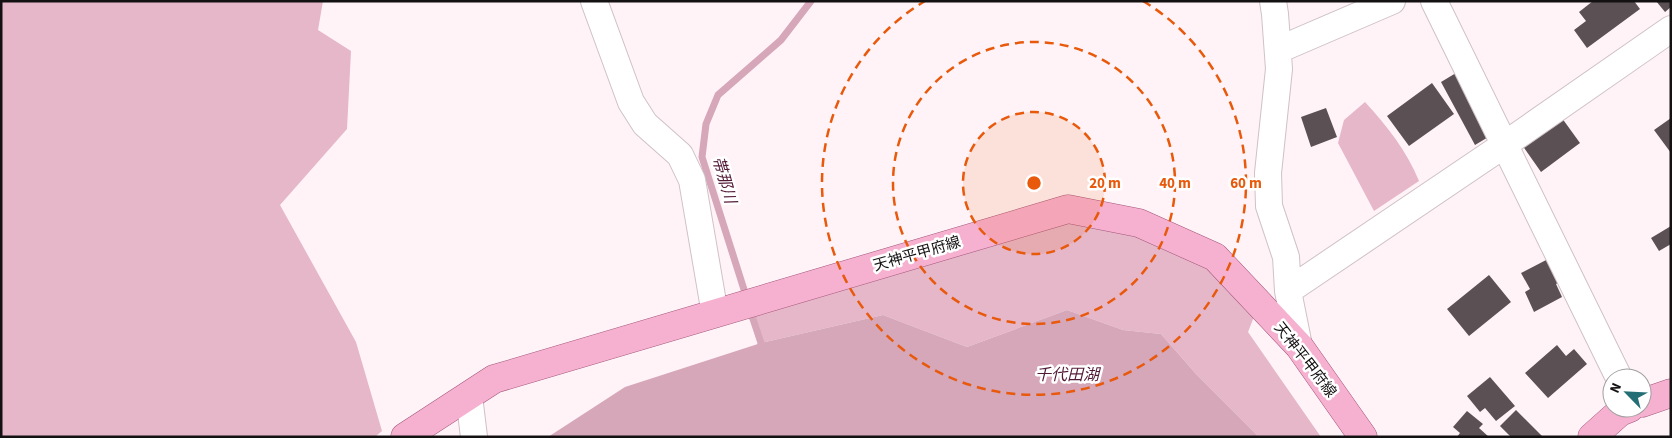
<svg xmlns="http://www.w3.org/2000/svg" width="1672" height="438" font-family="'Source Sans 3','Noto Sans JP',sans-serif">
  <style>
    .forest { fill: #e6b6c9 }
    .water { fill: #d6a6b9 }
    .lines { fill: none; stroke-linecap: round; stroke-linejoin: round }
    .stream { stroke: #d6a6b9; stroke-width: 7 }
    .building { fill: #5b5155 }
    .minor-casing { stroke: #cec2c6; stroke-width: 28 }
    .major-casing { stroke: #a3577a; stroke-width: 29 }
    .minor { stroke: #fff; stroke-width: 26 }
    .major { stroke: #f6b1d1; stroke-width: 28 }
    .ring { fill: none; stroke: #e8590c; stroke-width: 2.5; stroke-dasharray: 9 6 }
    .labels { text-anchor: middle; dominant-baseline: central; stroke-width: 5; stroke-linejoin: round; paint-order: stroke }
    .street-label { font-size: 15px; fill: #141112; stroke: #fff }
    .water-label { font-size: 16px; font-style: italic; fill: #521936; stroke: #fff }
    .centre { fill: #e8590c; stroke: #fff; stroke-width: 2.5 }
    .ring-label { font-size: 15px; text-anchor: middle; font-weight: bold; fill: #e8590c; stroke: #fff; stroke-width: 5; stroke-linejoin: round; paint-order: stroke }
  </style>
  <rect width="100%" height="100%" fill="#fff3f7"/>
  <path class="forest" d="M1,1H323L318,30L351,51L347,129L280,205L356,342L382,431L375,437H1Z
    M1365,102C1387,126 1407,151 1419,181L1374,211L1338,143L1344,120Z
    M1068,209L1215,257L1259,304L1248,332L1321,437H1259L1196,374L1161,334L1123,330L1067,310L967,347L883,315L761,343L743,306Z"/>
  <path class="water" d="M1067,310L1123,330L1161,334L1196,374L1259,437H548L625,387L761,343L883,315L967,347Z"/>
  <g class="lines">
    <path class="stream" d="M747,299L702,157L706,124L718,95L781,40L811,1
      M750,310L761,343L759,352"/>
  </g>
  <path class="building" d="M1593,1H1634L1640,9L1587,48L1574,30L1586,21L1579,12Z
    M1656,1H1671V7L1665,12Z
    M1461,70L1495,133L1475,145L1441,82Z
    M1432,83L1454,114L1409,146L1387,116Z
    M1326,108L1337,137L1311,147L1301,117Z
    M1559,114L1580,143L1541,172L1520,142Z
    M1671,118V153L1654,130Z
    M1671,226V244L1659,251L1651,238Z
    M1550,258L1562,281L1556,284L1562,297L1534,312L1525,292L1530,289L1521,273Z
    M1489,275L1511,302L1469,336L1447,309Z
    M1557,345L1566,356L1574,349L1587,364L1548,398L1525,373Z
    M1490,377L1515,406L1496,421L1485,408L1480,412L1467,396Z
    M1516,410L1543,437H1511L1500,426Z
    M1467,411L1483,424L1479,428L1489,437H1457L1460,433L1453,427Z"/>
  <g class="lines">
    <g class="minor-casing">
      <path id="minor" d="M594,1L631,102L645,124L680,155L692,180L715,314
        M1273,1L1275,14L1279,69L1268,173L1269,206L1286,257L1288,291L1299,346
        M1434,1L1619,378
        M1278,50L1392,1
        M1288,291L1504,145L1671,29
        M469,396L474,437"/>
    </g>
    <g class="major-casing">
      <path id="major" d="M1642,403L1671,393
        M405,437L494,379L1068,209L1139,223L1215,257L1299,346L1363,437
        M1592,437L1620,412L1630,408"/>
    </g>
    <use href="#minor" class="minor"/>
    <use href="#major" class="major"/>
  </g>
  <circle cx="1034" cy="183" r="71" fill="#e8590c" fill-opacity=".12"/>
  <g class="ring">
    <circle cx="1034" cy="183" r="71"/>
    <circle cx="1034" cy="183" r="141"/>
    <path d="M1143 1A212 212 0 1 1 925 1"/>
  </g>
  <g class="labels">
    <g class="street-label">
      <text transform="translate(917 254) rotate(-16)">天神平甲府線</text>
      <text transform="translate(1305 360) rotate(52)">天神平甲府線</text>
    </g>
    <g class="water-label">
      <text transform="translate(724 180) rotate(74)">帯那川</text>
      <text x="1067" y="375">千代田湖</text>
    </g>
  </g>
  <circle cx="1034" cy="183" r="8" class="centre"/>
  <g class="ring-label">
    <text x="1105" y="188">20 m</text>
    <text x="1175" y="188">40 m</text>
    <text x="1246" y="188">60 m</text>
  </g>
  <rect width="1672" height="438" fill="none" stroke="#141112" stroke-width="5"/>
  <g transform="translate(1627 393) rotate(294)"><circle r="24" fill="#ffffff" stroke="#a1a0a0"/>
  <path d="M0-4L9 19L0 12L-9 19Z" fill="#246f75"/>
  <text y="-8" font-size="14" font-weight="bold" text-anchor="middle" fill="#141112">N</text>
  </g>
</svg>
